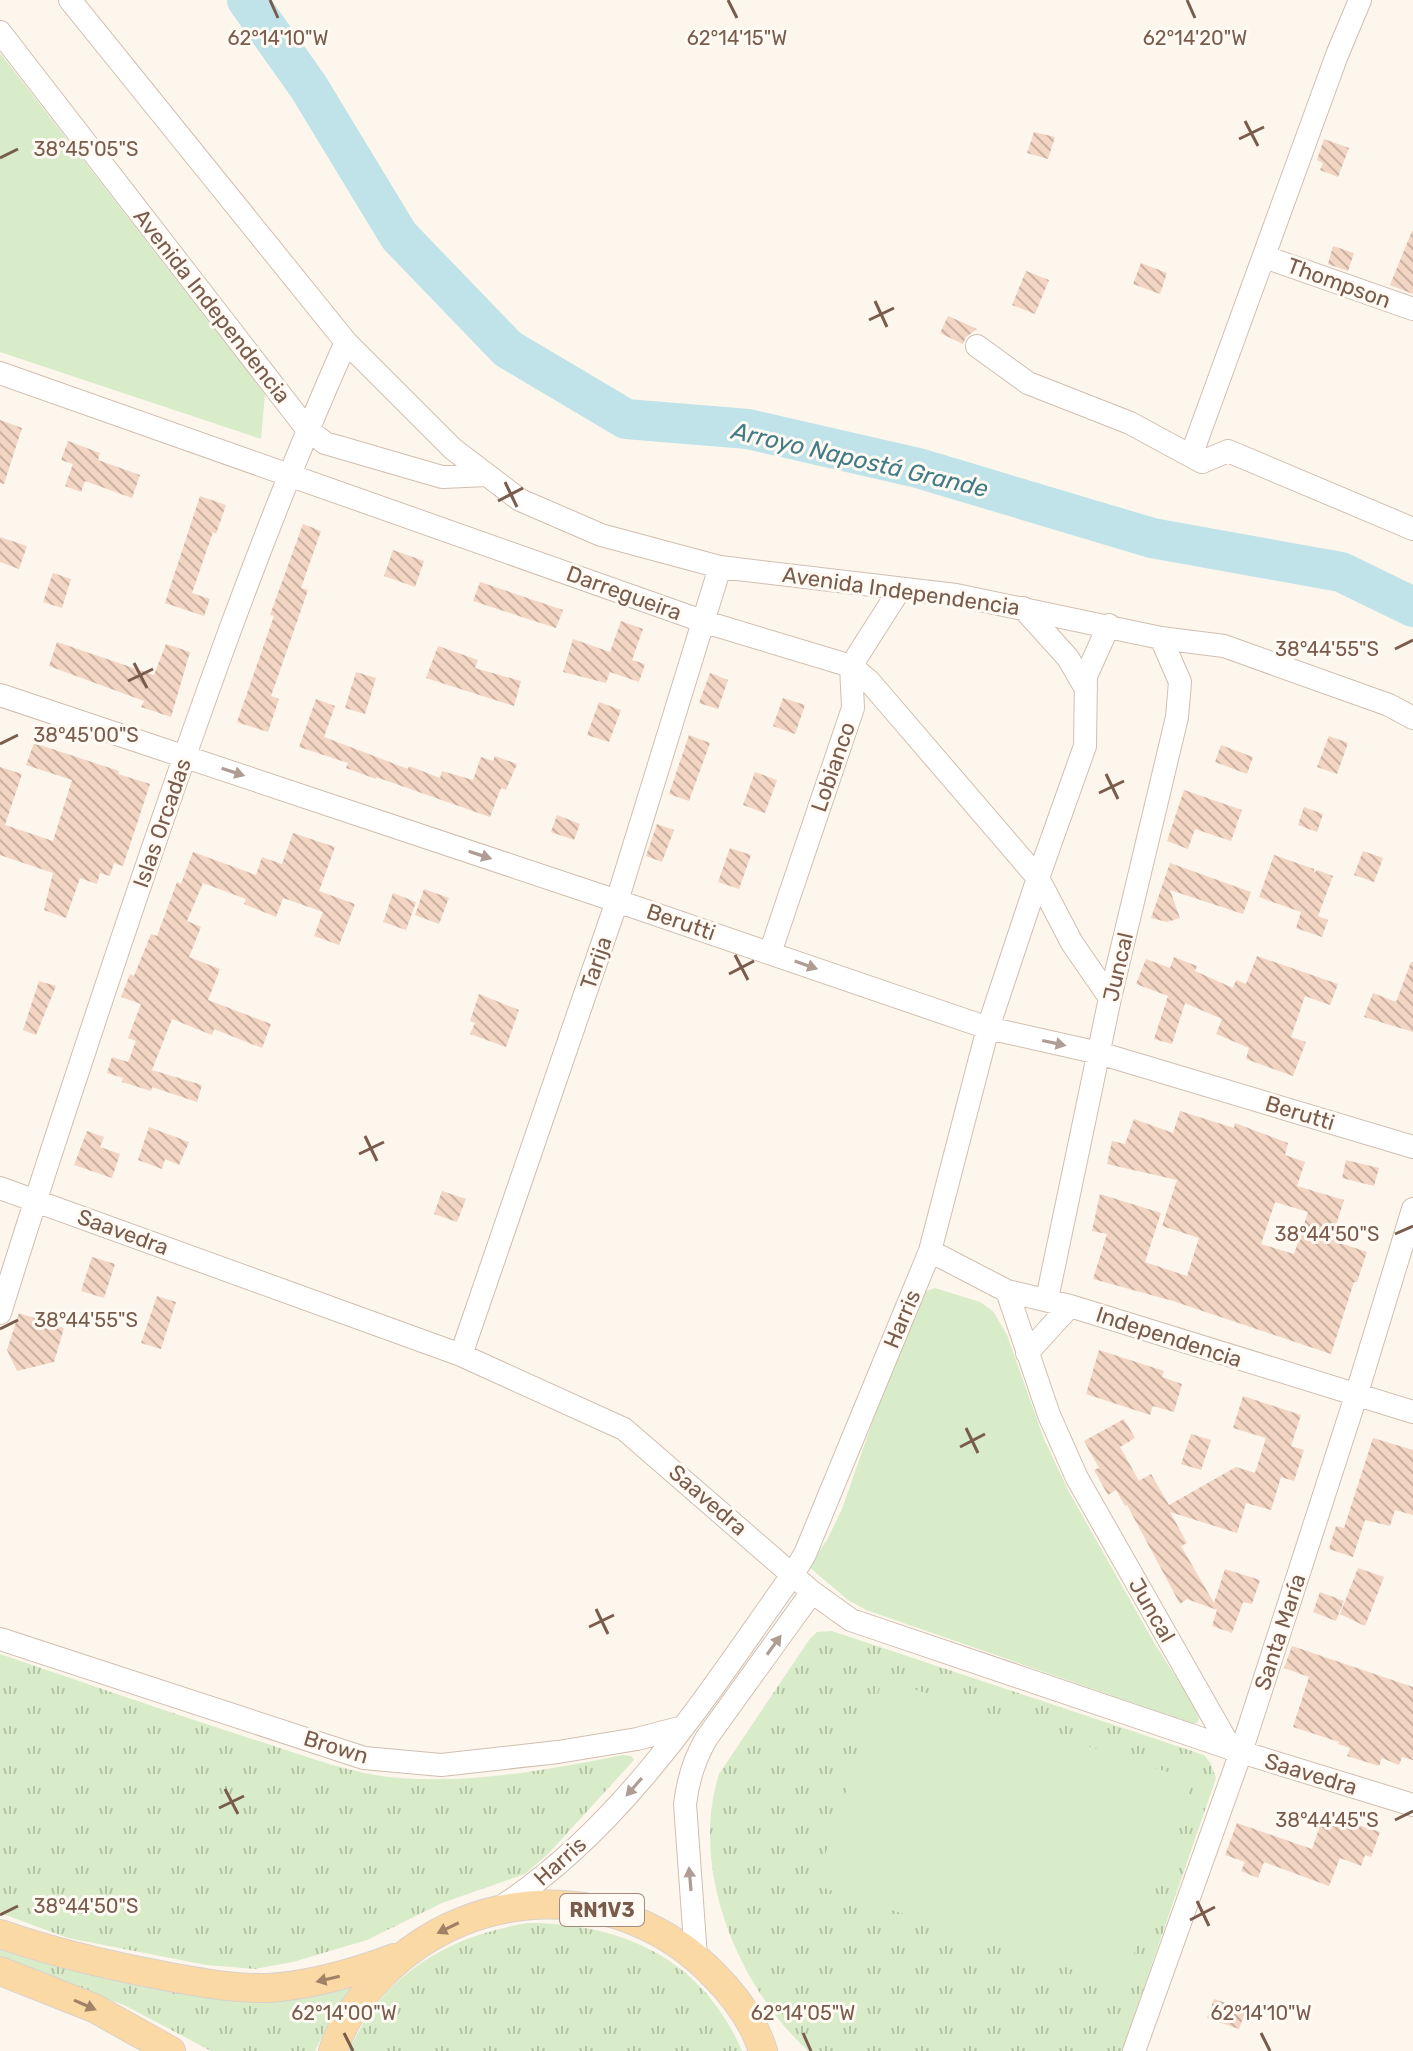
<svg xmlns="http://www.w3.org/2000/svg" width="1413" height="2051" font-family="Rubik,sans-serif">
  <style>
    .grass { fill: url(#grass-tufts) }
    .park { fill: #d8ecc9 }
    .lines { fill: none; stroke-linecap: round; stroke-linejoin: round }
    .river { stroke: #bfe3e8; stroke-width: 40 }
    .building { fill: url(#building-back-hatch); fill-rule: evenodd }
    .minor-casing { stroke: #d1beb0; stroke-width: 24 }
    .major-casing { stroke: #dad1cd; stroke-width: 30 }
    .minor { stroke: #fff; stroke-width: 22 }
    .major { stroke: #fbd9a5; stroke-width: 28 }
    .oneway { fill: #af9d94 }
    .oneway2 { fill: #a18267 }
    .ticks { fill: none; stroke: #7a5c4d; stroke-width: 3 }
    .labels { text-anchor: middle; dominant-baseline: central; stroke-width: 6; stroke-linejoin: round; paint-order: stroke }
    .shield { fill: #fffaf3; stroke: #a28b7f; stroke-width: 2 }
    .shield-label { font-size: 20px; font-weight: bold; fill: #7a5c4d }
    .street-label { font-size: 22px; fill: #7a5c4d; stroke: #fffaf3 }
    .water-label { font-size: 24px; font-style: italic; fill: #437c86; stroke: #fffaf3 }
    .ticks-label { font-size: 20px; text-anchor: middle; fill: #7a5c4d; stroke: #fffaf3; stroke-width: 6; stroke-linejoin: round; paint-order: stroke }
  </style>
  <defs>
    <pattern id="grass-tufts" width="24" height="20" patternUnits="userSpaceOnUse" patternTransform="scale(2)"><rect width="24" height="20" fill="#d8ecc9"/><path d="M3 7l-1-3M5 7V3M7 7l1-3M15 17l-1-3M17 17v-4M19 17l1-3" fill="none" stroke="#b4c2a5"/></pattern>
    <pattern id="building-back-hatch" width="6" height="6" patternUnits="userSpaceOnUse" patternTransform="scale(2)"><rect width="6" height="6" fill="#f3d5c3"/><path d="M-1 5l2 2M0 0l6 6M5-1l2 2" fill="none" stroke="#cab0a1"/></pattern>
  </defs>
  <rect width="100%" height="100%" fill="#fdf6ec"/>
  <path class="grass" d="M832,1631L1204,1755L1211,1764L1216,1778L1122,2051H808C738,1986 689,1869 719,1774L809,1640L817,1632Z
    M0,1654C88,1684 176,1715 265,1743C309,1757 354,1775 400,1778C475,1784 551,1769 623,1755L631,1756L634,1760L549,1853L525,1874L442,1903L367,1940L293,1962L255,1969L206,1965L68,1938L0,1913Z
    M528,1923C622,1923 703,1959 742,2051H349C382,1974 448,1936 528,1923Z
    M0,1946L11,1950L354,1986L334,2012L315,2051H211L126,2006L0,1958Z"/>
  <path class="park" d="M0,53L265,394L261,439L0,352Z
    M935,1288L980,1302L993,1311L1007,1335L1044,1439L1069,1492L1156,1646L1197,1710L1199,1719L1197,1723H1191L866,1610L848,1600L808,1566L827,1540L842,1509L915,1300L921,1293Z
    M883,1679L1192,1780L1123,1986L815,1885Z"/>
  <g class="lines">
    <path class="river" d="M247,0L308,86L399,236L508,349L626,419L748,429L918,468L1152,538L1341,572L1413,607"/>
  </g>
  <path class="building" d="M1034,132L1055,137L1048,159L1027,153Z
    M1324,139L1349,148L1338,177L1320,170L1323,163L1317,160Z
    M1412,231H1413V294L1390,285Z
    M1333,246L1354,253L1348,271L1328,264Z
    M1141,263L1167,273L1160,294L1133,284Z
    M1026,271L1049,280L1035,314L1012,305Z
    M948,316L977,329L966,337L963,344L940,333Z
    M0,420L22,428L4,484L0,483Z
    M68,441L100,453L98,460L140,475L132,498L85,481L81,492L65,486L73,464L61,460Z
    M200,496L226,505L216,534L213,532L192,593L210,599L204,616L165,603Z
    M303,524L321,531L301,588L308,590L271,696L279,699L268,732L237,722L274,616L270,615Z
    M0,537L27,546L19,569L0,562Z
    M393,550L424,561L415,587L384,576Z
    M53,573L71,579L62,608L43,602Z
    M480,582L563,610L556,628L473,601Z
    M621,621L643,629L632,660L645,664L639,682L610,672L606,683L563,672L573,639L610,652Z
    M57,642L154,675L166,644L190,652L171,717L141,707L144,701L49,666Z
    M438,646L478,660L475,668L521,681L514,706L426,678Z
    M356,672L376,678L365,714L345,708Z
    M710,673L728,680L718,709L699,703Z
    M783,698L805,705L795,734L773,726Z
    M316,699L335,706L324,737L408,769L409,766L440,778L442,771L473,780L481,757L493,761L495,756L517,764L506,790L501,788L490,817L376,777V779L346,768L348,763L299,747Z
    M599,702L621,710L609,742L587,735Z
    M689,735L710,743L689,801L669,794Z
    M1329,736L1348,743L1337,774L1317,767Z
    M34,743L119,771L118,774L150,784L123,866L114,863L110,876L100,873L97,884L80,878L66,918L44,910L53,873L0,855V767L22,774L5,825L53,841L72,780L26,765Z
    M1221,745L1253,757L1247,774L1215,762Z
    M755,772L777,780L765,813L743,805Z
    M1184,790L1242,810L1231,841L1195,829L1188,849L1167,841Z
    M1304,807L1323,814L1317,832L1298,825Z
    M557,815L580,824L574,840L551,832Z
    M657,824L674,830L662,862L646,856Z
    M293,833L335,847L319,891L355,904L339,945L314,936L323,912L283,898L276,917L244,904L246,899L203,883L187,921L201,927L189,957L220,969L208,1000L271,1024L262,1048L214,1029L212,1035L172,1019L152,1070L202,1085L197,1102L152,1087L151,1091L122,1082L123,1078L107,1073L112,1057L128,1062L136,1041L128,1038L141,1004L121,997L130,974L134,976L151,934L157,936L177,882L181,884L193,852L256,875L262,857L282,864Z
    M730,848L751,855L739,889L718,882Z
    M1363,851L1383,858L1374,882L1354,875Z
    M1274,855L1314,869V873L1317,870L1333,876L1318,916L1328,920L1322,937L1296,928L1301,912L1259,897Z
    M1170,863L1251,892L1243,914L1170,890L1180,918L1167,922L1151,918Z
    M424,889L449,898L439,924L415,915Z
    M393,893L416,902L406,930L383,922Z
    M1257,956L1338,984L1330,1005L1305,996L1291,1037L1306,1042L1293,1076L1246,1059L1249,1048L1216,1034L1222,1019L1185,1003L1172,1044L1154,1039L1168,996L1136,984L1146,959L1170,968L1174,957L1197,966L1195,971L1233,988L1236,980L1246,984Z
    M1411,962H1413V1032L1364,1017L1373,993L1396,1002Z
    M39,981L56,986L36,1035L23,1030Z
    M479,994L519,1010L506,1047L470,1034L475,1023L470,1021Z
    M1180,1111L1234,1128L1235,1123L1288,1143L1285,1155L1305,1162L1297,1186L1344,1200L1335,1228L1341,1230L1337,1242L1367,1252L1357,1282H1354L1331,1354L1173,1301L1093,1279L1107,1234L1092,1231L1100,1194L1161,1213L1145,1262L1187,1276L1199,1238L1162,1226L1177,1180L1107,1164L1112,1141L1125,1144L1134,1119L1173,1133ZM1275,1202L1308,1212L1294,1254L1261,1244Z
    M149,1127L189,1142L179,1165L165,1159L162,1169L138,1160Z
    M87,1131L104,1137L100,1147L120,1154L112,1178L74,1165Z
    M1346,1160L1379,1168L1374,1186L1342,1178Z
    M442,1191L466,1199L457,1222L434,1214Z
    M92,1257L115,1264L104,1298L81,1291Z
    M157,1296L176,1302L161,1349L141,1343Z
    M19,1313L64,1328L54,1362L17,1371L7,1350Z
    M1099,1350L1164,1371L1162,1377L1182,1384L1174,1412L1153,1406L1150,1415L1086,1394Z
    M1243,1396L1301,1415L1291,1446L1304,1450L1294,1481L1281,1477L1271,1510L1246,1503L1237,1533L1170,1512L1187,1543L1181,1546L1214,1603L1225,1569L1260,1580L1252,1604L1243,1602L1232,1633L1212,1626L1217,1610L1187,1599L1180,1604L1127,1505L1125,1506L1116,1490L1108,1495L1094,1470L1099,1468L1084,1441L1124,1419L1135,1438L1120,1447L1139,1481L1151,1474L1169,1505L1236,1467L1255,1473L1266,1438L1233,1428Z
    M1191,1434L1211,1440L1201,1470L1181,1464Z
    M1373,1438L1413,1450V1515L1395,1510L1390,1526L1365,1520L1353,1557L1329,1549L1336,1526L1344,1528Z
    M1358,1568L1384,1577L1365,1626L1340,1614Z
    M1320,1592L1344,1601L1336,1621L1313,1612Z
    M1292,1646L1413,1687V1760L1402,1757L1399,1765L1382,1758L1379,1766L1347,1756L1350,1748L1338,1744L1339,1742L1293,1727L1309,1677L1284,1668Z
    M1324,1814L1380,1832L1371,1857L1365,1855L1361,1866L1340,1858L1329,1886L1264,1862L1258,1878L1241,1871L1245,1862L1225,1855L1237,1823L1312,1849Z
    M1214,1999L1246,2010L1239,2029L1207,2018Z"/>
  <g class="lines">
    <g class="minor-casing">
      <path id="minor" d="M70,0L346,342L453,449L520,500L601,535L720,567L956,595L1161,638L1224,646L1389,705L1413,718
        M0,32L307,429L325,443L442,477L487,475
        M1265,257L1413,309
        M977,346L1028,383L1130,423L1202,462L1228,451L1413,529
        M0,373L705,622L851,666L869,681L1038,878L1072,943L1110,998
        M1191,456L1337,55L1360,0
        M1023,608L1068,658L1086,689
        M0,695L617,901L988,1028L1099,1053L1413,1147
        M770,953L853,708L851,666L900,589
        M0,1188L461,1355L624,1429L812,1592L851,1620L1241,1752L1413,1805
        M930,1251L1007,1291L1070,1306L1413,1412
        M1007,1291L1049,1415L1077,1478L1231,1749
        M1047,1299L1110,998L1177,717L1180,682L1161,638
        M0,1313C42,1177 87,1043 132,909C197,718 264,526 346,342
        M1027,1353L1070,1306
        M461,1355L617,901L720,567
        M0,1639L364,1758L441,1765L558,1752L637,1739L683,1727
        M498,1909C625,1827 707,1694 793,1574L805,1554L930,1251L988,1028L1038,878L1085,746L1086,676L1109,625
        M696,1957L685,1804C688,1779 694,1760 706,1739L812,1592
        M1134,2051L1241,1752L1356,1396L1413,1209"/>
    </g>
    <g class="major-casing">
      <path id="major" d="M0,1934C52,1952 106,1965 160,1975C196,1982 233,1989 269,1988C313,1985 354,1973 394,1958
        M0,1971L94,2008L171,2051
        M333,2051C342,2023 361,1996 382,1975C474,1882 623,1880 714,1975C735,1996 754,2022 763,2051"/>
    </g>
    <use href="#minor" class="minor"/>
    <use href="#major" class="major"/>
  </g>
  <defs><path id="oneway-solid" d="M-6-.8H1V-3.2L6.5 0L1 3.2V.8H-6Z" transform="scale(2)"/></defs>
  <g class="oneway">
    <use href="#oneway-solid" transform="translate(233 772) rotate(18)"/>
    <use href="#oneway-solid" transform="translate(480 855) rotate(18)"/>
    <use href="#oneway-solid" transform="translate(806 965) rotate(19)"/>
    <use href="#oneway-solid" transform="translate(1054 1043) rotate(12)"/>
    <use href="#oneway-solid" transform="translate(774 1645) rotate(-54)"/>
    <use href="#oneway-solid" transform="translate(634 1787) rotate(131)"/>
    <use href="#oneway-solid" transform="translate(690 1879) rotate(-95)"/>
  </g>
  <g class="oneway2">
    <use href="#oneway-solid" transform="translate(448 1928) rotate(154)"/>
    <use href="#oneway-solid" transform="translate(328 1979) rotate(167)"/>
    <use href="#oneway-solid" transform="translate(85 2005) rotate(24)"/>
  </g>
  <path class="ticks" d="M270,0L278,18M728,0L737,18M1187,0L1195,18M1245,121L1258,146M1239,139L1264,127M0,158L18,149M875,301L887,327M869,320L894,308M505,482L517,507M498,501L523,488M1395,649L1413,640M134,663L147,688M128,681L153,669M0,744L18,735M1106,774L1118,799M1099,793L1124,781M735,955L748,980M729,974L754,961M365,1136L377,1161M359,1154L384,1142M1395,1234L1413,1226M0,1329L18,1320M966,1428L978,1453M960,1447L985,1434M596,1609L608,1634M589,1627L614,1615M225,1789L238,1814M219,1808L244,1796M1395,1820L1413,1811M1197,1901L1209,1926M0,1915L18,1906M1190,1920L1215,1907M344,2033L353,2051M803,2033L811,2051M1261,2033L1270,2051"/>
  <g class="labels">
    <rect class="shield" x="560" y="1894" width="84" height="32" rx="6"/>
    <g class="shield-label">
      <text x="602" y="1910">RN1V3</text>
    </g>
    <g class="street-label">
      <text transform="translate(1339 283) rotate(20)">Thompson</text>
      <text transform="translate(212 306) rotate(52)">Avenida Independencia</text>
      <text transform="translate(901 591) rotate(8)">Avenida Independencia</text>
      <text transform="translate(624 593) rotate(20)">Darregueira</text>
      <text transform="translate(833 767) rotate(-71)">Lobianco</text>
      <text transform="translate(162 823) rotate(-71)">Islas Orcadas</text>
      <text transform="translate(681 922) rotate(19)">Berutti</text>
      <text transform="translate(596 963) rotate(-71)">Tarija</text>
      <text transform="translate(1118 967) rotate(-77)">Juncal</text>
      <text transform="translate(1300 1113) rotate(17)">Berutti</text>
      <text transform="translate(123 1232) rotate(20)">Saavedra</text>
      <text transform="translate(902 1319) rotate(-67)">Harris</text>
      <text transform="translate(1169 1337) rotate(18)">Independencia</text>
      <text transform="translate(708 1500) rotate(41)">Saavedra</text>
      <text transform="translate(1152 1610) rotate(60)">Juncal</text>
      <text transform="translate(1280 1632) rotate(-72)">Santa María</text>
      <text transform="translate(336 1747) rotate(17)">Brown</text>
      <text transform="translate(1311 1774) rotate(17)">Saavedra</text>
      <text transform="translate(560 1861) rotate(-42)">Harris</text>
    </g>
    <g class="water-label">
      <text transform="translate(860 460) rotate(13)">Arroyo Napostá Grande</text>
    </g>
  </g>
  <g class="ticks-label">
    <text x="278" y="45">62°14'10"W</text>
    <text x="737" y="45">62°14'15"W</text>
    <text x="1195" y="45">62°14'20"W</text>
    <text x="86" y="156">38°45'05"S</text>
    <text x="1327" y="656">38°44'55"S</text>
    <text x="86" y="742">38°45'00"S</text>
    <text x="1327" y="1241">38°44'50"S</text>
    <text x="86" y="1327">38°44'55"S</text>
    <text x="1327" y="1827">38°44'45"S</text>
    <text x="86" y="1913">38°44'50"S</text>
    <text x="344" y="2020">62°14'00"W</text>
    <text x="803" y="2020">62°14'05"W</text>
    <text x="1261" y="2020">62°14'10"W</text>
  </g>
</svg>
